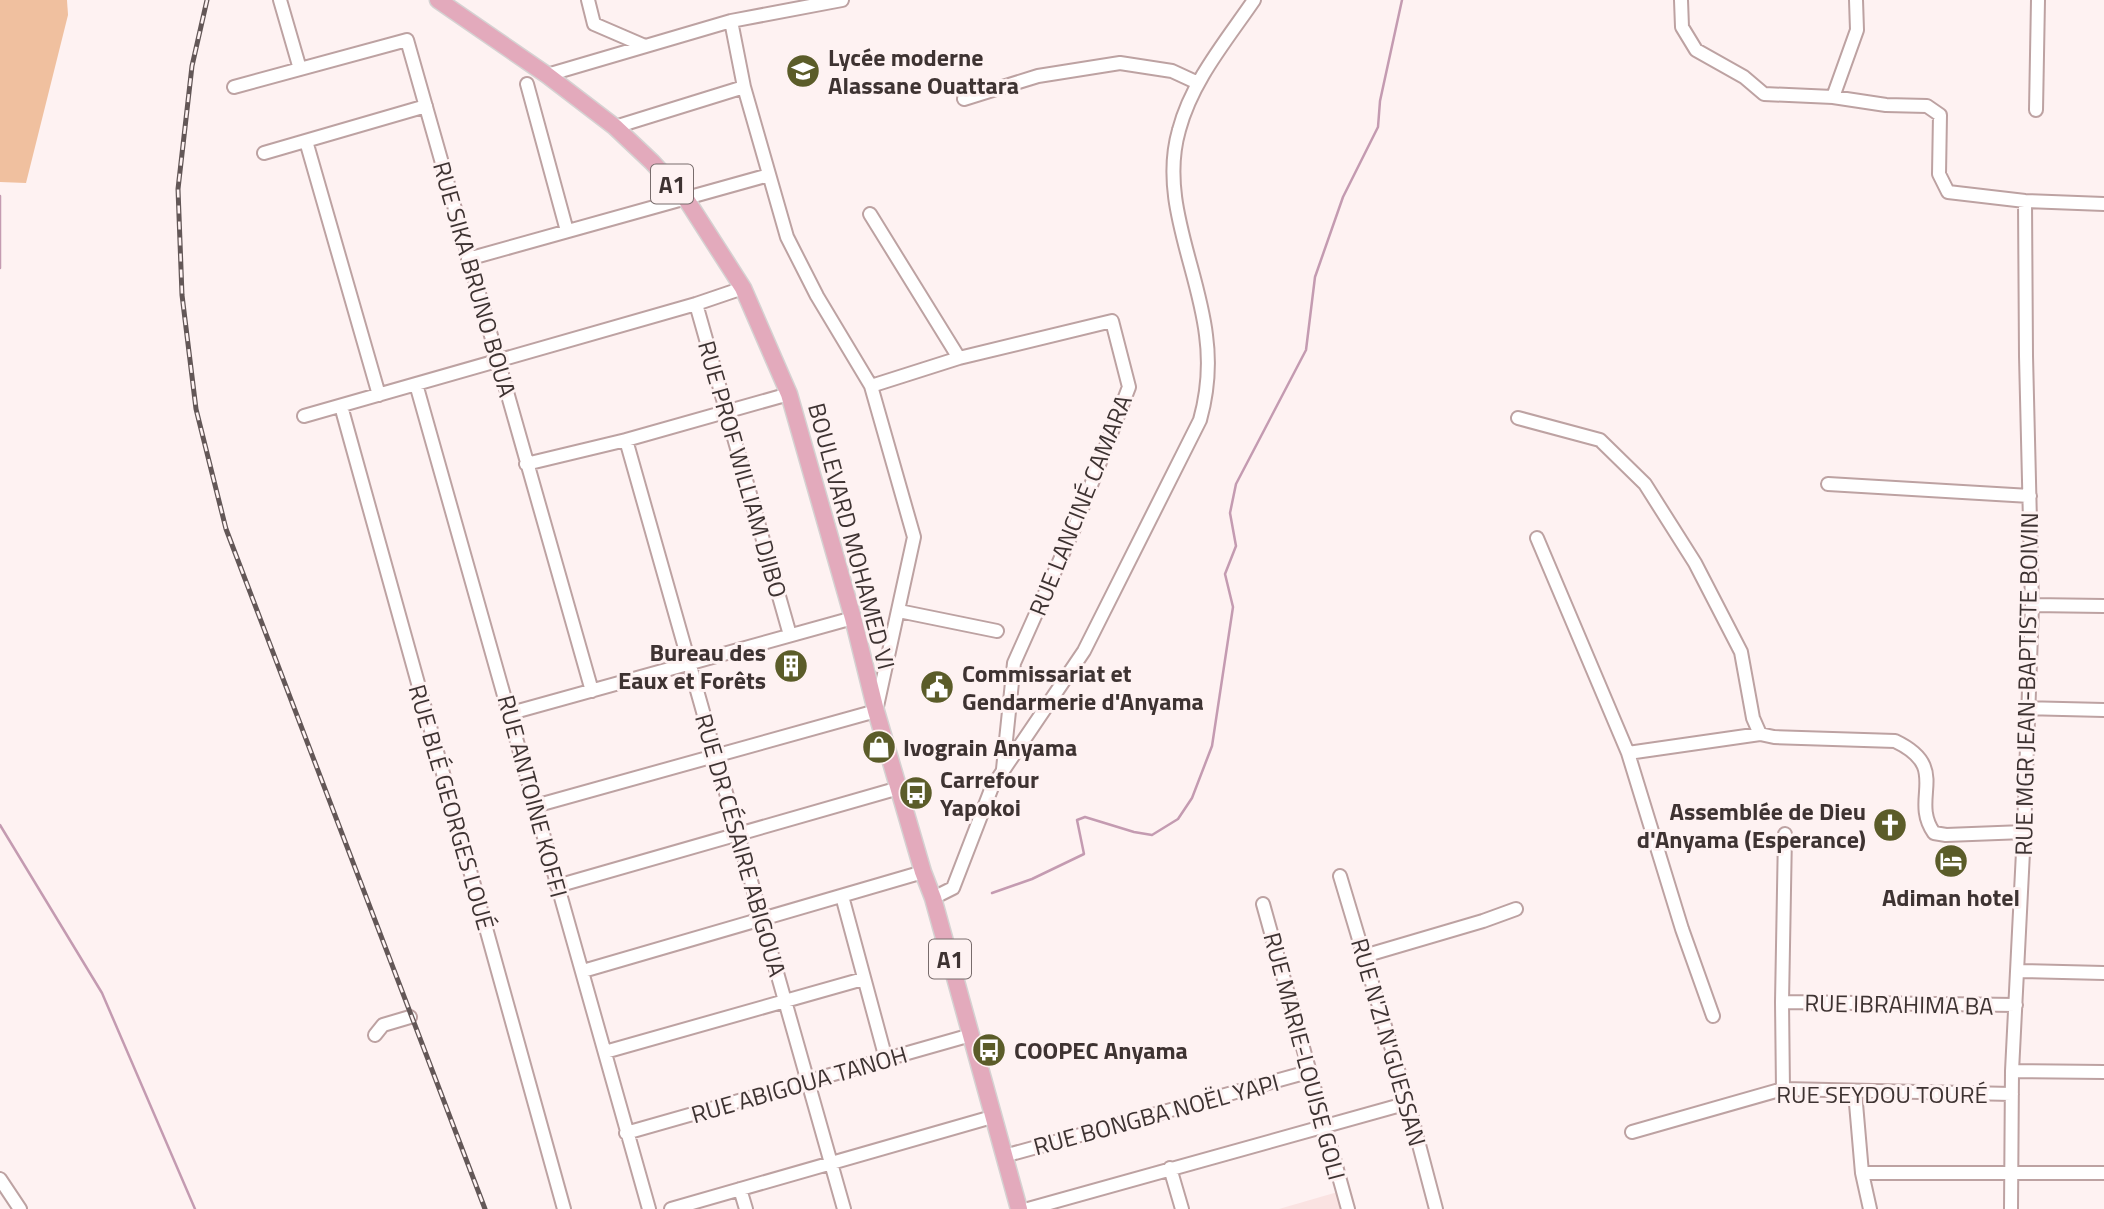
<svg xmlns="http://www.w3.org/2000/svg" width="2104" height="1209" font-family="'Titillium Web',sans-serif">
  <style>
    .built { fill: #fae3e2 }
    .green { fill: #f0c09f }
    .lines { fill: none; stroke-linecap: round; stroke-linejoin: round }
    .stream { stroke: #c49bb1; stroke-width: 2.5 }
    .minor-casing { stroke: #bda2a2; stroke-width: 16 }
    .major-casing { stroke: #d5d2d2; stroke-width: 19 }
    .minor { stroke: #fff; stroke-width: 12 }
    .major { stroke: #e3aabc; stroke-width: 16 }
    .rail-casing { stroke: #635757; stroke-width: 5 }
    .rail { stroke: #fef2f2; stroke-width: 2.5; stroke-dasharray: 8; stroke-linecap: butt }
    .labels { text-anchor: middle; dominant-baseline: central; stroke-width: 6; stroke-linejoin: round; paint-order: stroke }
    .shield { fill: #fef2f2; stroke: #786c6c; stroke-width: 2 }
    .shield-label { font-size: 23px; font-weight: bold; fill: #3e3332 }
    .poi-label { font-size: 24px; font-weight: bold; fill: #3e3332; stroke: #fef2f2; text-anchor: start }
    .street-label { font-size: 24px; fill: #3e3332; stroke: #fef2f2 }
  </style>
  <rect width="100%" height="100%" fill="#fef2f2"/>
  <path class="built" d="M1341,1191L1346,1209H1279Z"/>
  <path class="green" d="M0,0H67L68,15L26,183L0,182Z"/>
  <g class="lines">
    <path class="stream" d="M0,196V268
      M0,825L102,993L195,1209
      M992,893L1032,879L1084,854L1077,820L1085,817L1134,832L1152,835L1178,819L1192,798L1212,746L1233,607L1225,574L1236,546L1230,513L1236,484L1306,350L1315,277L1343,197L1378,127L1380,101L1402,0"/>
    <g class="minor-casing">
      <path id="minor" d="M280,0L300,69
        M588,0L594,24L645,46
        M1681,0L1682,27L1696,50L1744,77L1764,94L1833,97L1886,105L1927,106L1940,115L1939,174L1948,192L2025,201L2104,204
        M547,75L731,21L842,0
        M527,84L567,231
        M234,87L407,40L592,691
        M1833,97L1857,30L1856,0
        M964,99L1038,76L1120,63L1172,71L1198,83
        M2036,110L2038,0
        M615,127L744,87
        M306,141L379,395
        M264,153L426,106
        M870,214L959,358
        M468,259L769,175
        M696,304L790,635
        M416,384L649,1209
        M871,386L959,358L1112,321L1129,387L1076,524L1014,663L1003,769
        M341,406L564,1209
        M304,416L696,304L743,288
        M1518,418L1600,440L1645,484L1695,563L1741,652L1753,718L1760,734
        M626,440L844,1209
        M526,464L626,440L789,394
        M1828,484L2030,496
        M1537,538L1628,753
        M2032,605L2104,606
        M899,611L997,631
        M2027,708L2104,710
        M511,713L853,618
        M535,806L876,711L914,537L871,386L817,296L787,237L744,87L731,21
        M1340,876L1408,1103L1436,1209
        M557,886L899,788
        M842,896L886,1059
        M933,898L953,888L992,787L1084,651L1200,420C1208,391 1210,364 1206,335C1198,267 1159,199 1179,130C1192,81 1226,41 1254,0
        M1263,904L1348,1209
        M1364,956L1483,921L1516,909
        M583,971L923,872
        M2018,971L2104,973
        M1782,1002L2016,1005
        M1713,1016L1682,929L1628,753L1760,734L1774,737L1895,741C1952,768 1909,798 1934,833L1946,835L2024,832
        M375,1035L383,1025L410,1017
        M605,1052L863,979
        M2012,1071L2104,1072
        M1783,1089L1782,1002L1785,834
        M1855,1092L1862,1173L1870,1209
        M1632,1132L1783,1089L2012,1094
        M626,1133L971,1035
        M1004,1156L1308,1072
        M1170,1168L1182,1209
        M1862,1173H2104
        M0,1179L20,1209
        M740,1189L746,1209
        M671,1209L992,1117
        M1028,1209L1408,1103
        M2011,1209L2012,1071L2024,832L2032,605L2026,356L2025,201"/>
    </g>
    <g class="major-casing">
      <path id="major" d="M438,0L547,75L615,127L652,162L686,199L743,288L789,394L853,618L876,711L923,872L933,898L1019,1209"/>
    </g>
    <use href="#minor" class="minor"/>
    <use href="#major" class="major"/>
    <g class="rail-casing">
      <path id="rail" d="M207,0L192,66L178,189L182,295L196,409L226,529L485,1209"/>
    </g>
    <use href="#rail" class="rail"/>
  </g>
  <defs>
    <g id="school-disc" transform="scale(1.75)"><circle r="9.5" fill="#5b5c29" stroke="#fef2f2"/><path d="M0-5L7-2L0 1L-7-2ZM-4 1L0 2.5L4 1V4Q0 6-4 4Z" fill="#fff"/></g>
    <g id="building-disc" transform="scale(1.75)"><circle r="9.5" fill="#5b5c29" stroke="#fef2f2"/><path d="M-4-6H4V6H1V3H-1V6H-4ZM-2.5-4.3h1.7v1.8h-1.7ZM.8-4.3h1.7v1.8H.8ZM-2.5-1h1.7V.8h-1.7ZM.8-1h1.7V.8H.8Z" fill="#fff"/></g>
    <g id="civic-disc" transform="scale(1.75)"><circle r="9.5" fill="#5b5c29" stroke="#fef2f2"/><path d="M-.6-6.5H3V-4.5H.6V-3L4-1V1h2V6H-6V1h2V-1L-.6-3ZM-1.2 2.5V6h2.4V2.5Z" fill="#fff"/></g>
    <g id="shop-disc" transform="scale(1.75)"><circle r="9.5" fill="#5b5c29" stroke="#fef2f2"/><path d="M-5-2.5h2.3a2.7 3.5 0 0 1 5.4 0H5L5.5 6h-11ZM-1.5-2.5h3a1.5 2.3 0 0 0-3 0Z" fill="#fff"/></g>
    <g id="bus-disc" transform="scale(1.75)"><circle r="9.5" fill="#5b5c29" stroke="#fef2f2"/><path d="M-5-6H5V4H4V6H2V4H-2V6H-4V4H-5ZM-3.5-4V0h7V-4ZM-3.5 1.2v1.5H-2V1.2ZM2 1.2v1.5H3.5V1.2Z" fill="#fff"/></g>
    <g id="church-disc" transform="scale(1.75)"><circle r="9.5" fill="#5b5c29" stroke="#fef2f2"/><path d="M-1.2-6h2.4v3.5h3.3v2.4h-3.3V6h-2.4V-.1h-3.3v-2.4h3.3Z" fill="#fff"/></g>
    <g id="hotel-disc" transform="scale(1.75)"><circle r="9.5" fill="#5b5c29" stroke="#fef2f2"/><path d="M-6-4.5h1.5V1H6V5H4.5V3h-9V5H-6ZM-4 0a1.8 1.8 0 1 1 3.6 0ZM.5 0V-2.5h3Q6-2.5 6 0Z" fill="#fff"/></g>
  </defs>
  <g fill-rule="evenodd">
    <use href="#school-disc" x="803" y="71"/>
    <use href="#building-disc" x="791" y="666"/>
    <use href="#civic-disc" x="937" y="687"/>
    <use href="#shop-disc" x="879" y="747"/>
    <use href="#bus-disc" x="916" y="793"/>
    <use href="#church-disc" x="1890" y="825"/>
    <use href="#hotel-disc" x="1951" y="861"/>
    <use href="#bus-disc" x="989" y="1050"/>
  </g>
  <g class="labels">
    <g class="shield">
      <rect x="651" y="164.5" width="42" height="39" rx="5"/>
      <rect x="929" y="939.5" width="42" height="39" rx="5"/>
    </g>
    <g class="shield-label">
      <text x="672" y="184">A1</text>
      <text x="950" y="959">A1</text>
    </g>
    <g class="poi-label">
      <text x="828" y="57">Lycée moderne<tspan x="828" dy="28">Alassane Ouattara</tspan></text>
      <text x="766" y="652" text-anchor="end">Bureau des<tspan x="766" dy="28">Eaux et Forêts</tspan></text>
      <text x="962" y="673">Commissariat et<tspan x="962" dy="28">Gendarmerie d'Anyama</tspan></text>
      <text x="903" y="747">Ivograin Anyama</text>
      <text x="940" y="779">Carrefour<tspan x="940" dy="28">Yapokoi</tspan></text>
      <text x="1866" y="811" text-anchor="end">Assemblée de Dieu<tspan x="1866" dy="28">d'Anyama (Esperance)</tspan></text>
      <text x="1951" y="897" text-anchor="middle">Adiman hotel</text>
      <text x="1014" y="1050">COOPEC Anyama</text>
    </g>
    <g class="street-label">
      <text transform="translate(475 279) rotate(74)">RUE SIKA BRUNO BOUA</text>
      <text transform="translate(743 469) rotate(74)">RUE PROF WILLIAM DJIBO</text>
      <text transform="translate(1080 505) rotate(-68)">RUE LANCINÉ CAMARA</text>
      <text transform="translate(852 536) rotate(75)">BOULEVARD MOHAMED VI</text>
      <text transform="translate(2026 684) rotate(-89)">RUE MGR JEAN-BAPTISTE BOIVIN</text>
      <text transform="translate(533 796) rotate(75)">RUE ANTOINE KOFFI</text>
      <text transform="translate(452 807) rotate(74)">RUE BLÉ GEORGES LOUÉ</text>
      <text transform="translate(741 845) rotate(74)">RUE DR CÉSAIRE ABIGOUA</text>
      <text transform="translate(1899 1004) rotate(1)">RUE IBRAHIMA BA</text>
      <text transform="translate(1389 1042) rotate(74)">RUE N'ZI N'GUESSAN</text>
      <text transform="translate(1305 1056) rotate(75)">RUE MARIE-LOUISE GOLI</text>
      <text transform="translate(799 1084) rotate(-16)">RUE ABIGOUA TANOH</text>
      <text x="1882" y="1094">RUE SEYDOU TOURÉ</text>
      <text transform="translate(1156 1114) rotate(-15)">RUE BONGBA NOËL YAPI</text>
    </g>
  </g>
</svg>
